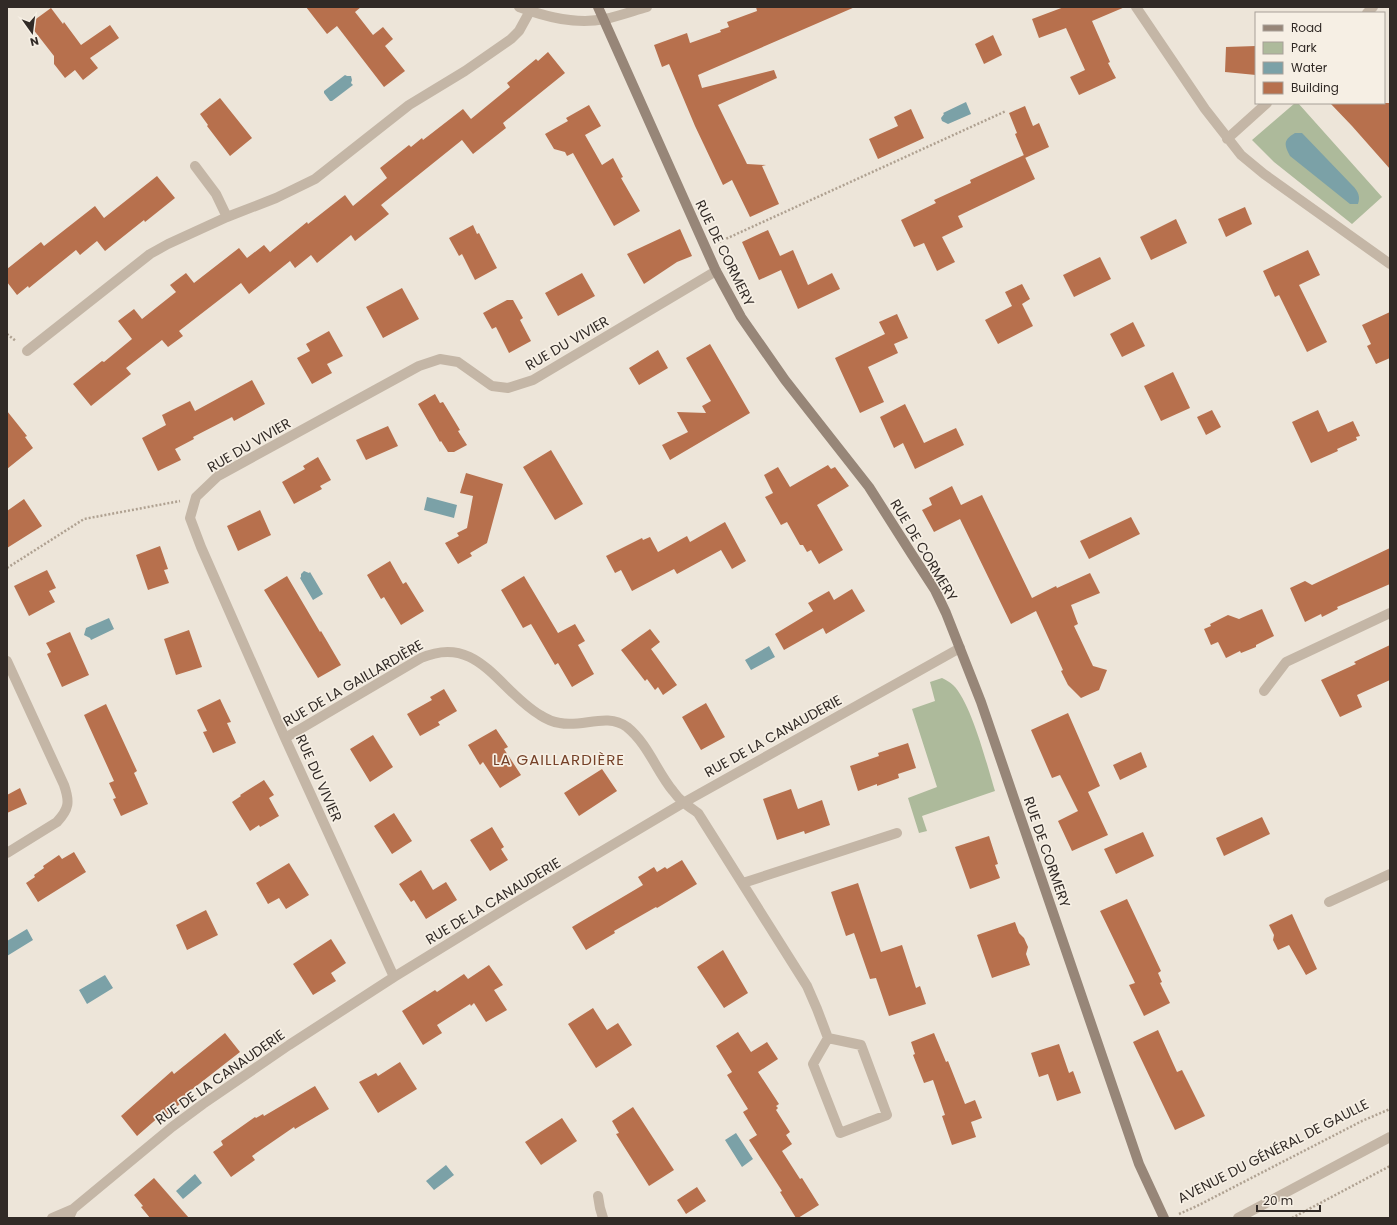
<svg xmlns="http://www.w3.org/2000/svg" width="1397" height="1225" font-family="Poppins,sans-serif">
  <style>
    .green { fill: #adba9b }
    .water { fill: #7ba1a7 }
    .building { fill: #b7704d }
    .lines { fill: none; stroke-linecap: round; stroke-linejoin: round }
    .path { stroke: #afa191; stroke-width: 2.5; stroke-dasharray: 2 2; stroke-linecap: butt }
    .minor { stroke: #c4b6a6; stroke-width: 10 }
    .tertiary { stroke: #c4b6a6; stroke-width: 10 }
    .secondary { stroke: #978678; stroke-width: 10 }
    .labels { text-anchor: middle; dominant-baseline: central; stroke-width: 3.5; stroke-linejoin: round; paint-order: stroke }
    .street-label { font-size: 14px; fill: #312a26; stroke: #f6efe4 }
    .neighbourhood-label { font-size: 15px; letter-spacing: 1px; fill: #764229; stroke: #f6efe4 }
  </style>
  <rect width="100%" height="100%" fill="#ede5d9"/>
  <path class="green" d="M1295,103H1298L1382,197L1352,224L1274,162L1252,140Z
    M942,678C946,680 950,682 953,685C971,702 987,765 995,791L922,816L927,831L919,833L908,798L937,787L912,709L935,701L930,682Z"/>
  <path class="water" d="M345,75L347,76H351L352,80L351,83L353,85L332,101H330L324,93V91Z
    M966,102L971,114L948,124L942,121L941,118L944,114L943,113Z
    M1295,133H1302L1351,184C1357,190 1361,195 1358,204H1350L1290,156C1284,145 1283,140 1295,133Z
    M427,497L457,505L454,518L424,510Z
    M304,571L309,573L310,572L323,594L313,600L300,578L301,577V574Z
    M109,618L114,629L91,640L90,638L84,635L86,628Z
    M769,646L775,657L751,670L745,660Z
    M27,929L33,940L7,956V941Z
    M105,975L113,988L87,1004L79,990Z
    M736,1133L753,1159L742,1167L725,1140Z
    M446,1165L454,1175L434,1190L426,1181Z
    M195,1174L202,1183L183,1199L176,1191Z"/>
  <path class="building" d="M306,7H361L355,12L373,35L383,27L393,39L385,46L405,71L384,87L337,26L327,34Z
    M756,7H855L698,75L702,88L774,70L777,78L718,105L747,164L766,165L762,166L779,204L750,217L732,180L723,185L695,126L669,64L662,67L654,45L687,33L690,43L721,32L720,30L729,27L727,22L757,11Z
    M1064,7H1125L1092,21L1110,62L1108,63L1116,78L1079,95L1070,77L1085,70L1066,28L1039,38L1032,19Z
    M51,8L63,24L64,22L81,45L110,25L119,38L90,58L98,68L83,80L75,70L65,78L54,64V56L29,24Z
    M993,35L1002,55L984,64L975,44Z
    M1256,46V75L1225,72L1226,47Z
    M548,52L565,73L503,123L506,128L473,154L462,140L381,205L389,214L355,241L351,235L317,263L311,255L295,268L290,261L249,294L241,283L179,331L183,336L168,347L162,340L126,368L131,374L91,406L73,384L102,361L104,362L132,339L118,321L134,309L142,319L176,292L170,285L186,273L194,283L239,248L247,258L264,245L270,252L307,222L308,224L345,195L353,206L387,178L380,168L409,145L411,147L422,138L423,140L463,109L471,119L510,87L507,83L536,59L538,61Z
    M220,98L252,138L230,156L207,126L208,125L200,114Z
    M1330,103H1390V169L1352,126Z
    M589,105L601,126L585,135L602,165L613,158L623,177L621,178L640,211L614,226L573,153L567,156L565,152L554,149L545,134L568,121L566,118Z
    M1025,106L1033,126L1039,123L1049,147L1025,158L1015,134L1017,133L1009,113Z
    M911,109L924,138L878,159L869,139L898,126L894,117Z
    M1024,155L1035,179L958,216L963,227L942,237L955,262L937,271L924,243L914,247L901,220L936,203L934,200L971,183L970,180Z
    M157,176L175,198L145,222L144,220L105,251L97,241L80,255L76,250L29,288L28,286L17,295L7,282V269L41,242L44,246L95,206L104,218Z
    M1245,207L1252,224L1226,237L1218,219Z
    M1176,219L1187,243L1151,260L1140,237Z
    M473,225L477,234L479,233L497,268L475,280L462,254L459,256L449,238Z
    M680,229L692,256L677,262L644,284L627,254Z
    M768,230L780,256L793,250L808,285L832,273L840,289L798,309L781,270L759,280L742,242Z
    M1308,250L1320,275L1299,285L1327,342L1307,352L1279,295L1275,297L1263,271Z
    M1100,257L1111,279L1074,297L1063,275Z
    M582,273L595,296L558,316L545,293Z
    M1022,284L1030,299L1022,304L1033,326L998,344L985,320L1012,306L1005,292Z
    M402,288L419,319L383,338L366,307Z
    M507,300H513L523,318L520,320L531,341L509,353L496,327L492,329L483,313Z
    M1390,312V358L1376,364L1367,346L1371,344L1362,325Z
    M897,314L908,338L894,344L898,353L868,367L884,402L860,413L835,358L885,334L879,322Z
    M1133,322L1145,346L1122,357L1110,334Z
    M329,331L343,356L327,364L332,373L312,384L297,358L310,351L306,344Z
    M710,344L750,413L670,460L662,445L688,432L677,412L706,413L702,406L711,401L686,358Z
    M658,350L668,368L639,385L629,368Z
    M1173,372L1190,408L1161,421L1144,386Z
    M252,380L265,404L234,421L232,417L193,437L194,439L175,449L181,460L158,471L142,438L166,425L162,415L190,401L195,411Z
    M435,394L440,403L443,402L460,430L458,431L467,445L454,452H448L441,441L440,442L418,404Z
    M905,404L924,443L956,428L964,445L915,469L903,443L894,448L880,417Z
    M1212,410L1221,427L1206,435L1197,417Z
    M1318,410L1328,432L1353,421L1360,436L1356,437L1357,440L1337,449L1338,451L1311,463L1292,422Z
    M7,411L27,436L25,437L33,448L7,469Z
    M388,426L398,446L366,460L356,440Z
    M551,450L583,504L555,520L523,467Z
    M318,457L331,480L320,486L322,489L294,504L282,482L305,469L303,466Z
    M828,465L831,469L835,467L849,486L817,505L843,550L819,564L811,550L807,552L803,545H800L787,522L781,525L765,497L773,493L764,475L778,467L790,487Z
    M466,473L503,484L487,543L470,553L472,556L458,564L445,543L459,536L457,533L467,528L473,496L460,493Z
    M952,486L961,505L982,495L1032,598L1056,586L1057,588L1090,573L1100,593L1071,605L1078,624L1074,626L1093,666L1107,670L1099,690L1081,698L1068,685L1061,671L1063,670L1036,611L1011,624L960,519L934,532L922,510L932,505L929,498Z
    M24,499L42,526L7,548V511Z
    M260,510L271,535L238,551L227,526Z
    M1131,517L1140,534L1089,559L1080,541Z
    M725,522L746,561L732,569L721,550L677,574L674,569L632,591L621,570L615,573L606,556L642,538L643,540L650,537L658,552L687,536L690,542Z
    M160,546L168,569L164,570L169,583L148,590L136,555Z
    M1390,548V584L1337,607L1338,609L1322,617L1321,614L1305,622L1290,588L1305,581L1312,585Z
    M390,561L403,584L406,582L424,611L401,625L384,597L381,599L367,575Z
    M47,570L56,588L49,591L55,602L29,616L14,586Z
    M287,576L320,632L321,631L341,665L318,678L264,590Z
    M524,576L558,633L575,624L585,641L578,645L594,674L572,687L558,663L555,665L531,624L523,628L501,590Z
    M852,589L865,611L826,634L823,628L784,650L775,634L813,611L808,603L829,591L834,600Z
    M1262,609L1274,636L1256,645V647L1241,653L1240,651L1226,658L1218,642L1211,645L1204,629L1211,626L1210,624L1228,615L1239,619Z
    M650,629L660,642L651,649L677,685L663,695L658,687L655,690L647,679L645,681L621,650Z
    M189,630L202,667L176,675L164,639Z
    M70,632L89,675L62,687L47,654L51,652L46,643Z
    M1390,645V680L1357,695L1362,707L1340,717L1321,680L1356,664L1354,662Z
    M444,689L457,711L438,722L440,725L420,736L407,714L432,700L430,697Z
    M220,699L231,722L227,723L236,743L213,753L203,732L207,731L197,710Z
    M706,703L725,737L701,750L682,717Z
    M106,704L137,771L134,773L148,804L121,816L113,799L116,798L109,783L114,781L84,715Z
    M1068,713L1100,786L1088,792L1108,835L1072,851L1058,821L1078,811L1060,775L1052,778L1031,730Z
    M496,729L508,747L504,749L521,775L500,788L483,762L480,765L468,745Z
    M373,735L393,767L370,782L350,749Z
    M908,743L916,768L898,774L899,778L877,786V784L858,791L850,766L879,756L878,753Z
    M1141,752L1147,767L1120,780L1113,765Z
    M602,769L617,791L579,816L564,793Z
    M264,780L274,795L269,798L279,816L260,827L259,825L250,831L232,802L241,796L240,795Z
    M20,788L27,804L7,813V795Z
    M791,789L798,809L822,800L830,825L805,834L804,831L777,840L763,799Z
    M394,813L412,841L392,854L374,826Z
    M1262,817L1270,834L1224,856L1216,838Z
    M492,827L504,847L501,849L508,860L490,871L470,840Z
    M1143,832L1154,856L1116,874L1104,849Z
    M989,836L998,864L995,865L1000,878L970,889L955,847Z
    M74,852L86,872L38,902L26,883L35,877L34,875L44,868L43,866L59,855L62,859Z
    M682,860L697,884L657,908L656,907L614,931L615,933L586,950L572,927L643,885L638,877L654,867L657,872L665,867L667,869Z
    M289,863L309,895L286,909L279,898L268,904L256,883Z
    M421,870L433,890L446,882L457,900L426,919L414,900L411,902L399,884Z
    M858,883L881,952L902,945L916,988L920,986L926,1004L889,1016L876,978L870,979L854,933L846,936L831,892Z
    M1127,899L1161,971L1158,973L1162,982L1160,983L1170,1003L1144,1016L1129,985L1135,983L1100,911Z
    M206,910L218,935L187,950L176,925Z
    M1292,914L1317,969L1306,975L1289,945L1278,950L1273,940L1274,935L1269,925Z
    M1015,922L1019,933L1024,938L1028,947L1026,954L1030,965L992,978L977,935Z
    M331,939L346,963L331,973L336,981L313,995L293,964Z
    M723,950L748,993L724,1008L697,967Z
    M489,965L503,985L494,990L507,1010L486,1022L474,1003L471,1006L470,1004L437,1025L442,1033L423,1045L402,1011L435,990L437,992L464,974L468,979Z
    M593,1008L607,1030L618,1023L632,1045L596,1068L568,1024Z
    M1158,1030L1177,1072L1182,1070L1205,1116L1175,1130L1133,1042Z
    M738,1032L751,1052L767,1042L778,1059L758,1072L779,1104L776,1106L778,1108L776,1110L790,1132L786,1135L792,1144L782,1151L800,1179L802,1178L819,1205L798,1218H796L780,1192L782,1191L749,1140L757,1135L743,1112L748,1109L727,1075L732,1072L716,1046Z
    M225,1033L240,1052L190,1091L192,1094L162,1119L160,1116L137,1136L121,1116L172,1071L174,1074Z
    M934,1033L946,1062L948,1061L965,1104L975,1100L982,1118L971,1122L976,1137L952,1145L942,1116L945,1115L933,1080L924,1083L913,1055L915,1054L911,1042Z
    M1059,1044L1069,1073L1073,1071L1081,1093L1057,1101L1048,1074L1039,1077L1031,1053Z
    M400,1062L417,1089L378,1113L359,1082L376,1073L378,1076Z
    M315,1086L329,1109L295,1129L294,1127L252,1156L255,1160L231,1177L213,1152L223,1145L221,1141L255,1117L256,1118L263,1114L264,1116Z
    M633,1107L674,1170L649,1186L616,1134L619,1133L612,1121Z
    M562,1118L577,1141L541,1165L525,1142Z
    M154,1178L189,1218H150L141,1207L143,1206L134,1195Z
    M697,1187L706,1201L686,1214L677,1200Z"/>
  <g class="lines">
    <path class="path" d="M719,242L1006,111
      M7,334L16,341
      M7,568L84,519L180,501
      M1179,1214L1197,1206L1362,1121L1390,1109
      M1292,1218L1390,1166"/>
    <path class="minor" d="M519,7C546,17 576,25 605,19C619,16 633,11 647,7
      M1136,7L1205,109L1241,155L1264,174L1390,264
      M1367,13L1373,7
      M1227,139L1267,103
      M195,166L216,194L227,217
      M27,351L150,254L168,244L227,217L276,198L315,179L409,105L465,71L511,39L519,31L530,11
      M7,661L64,785C70,802 69,809 57,822L7,853
      M1264,691L1286,662L1390,613
      M285,738L421,658C478,633 498,690 540,715C546,719 553,722 560,723C582,728 607,712 627,727C648,744 657,772 673,791C680,801 688,806 698,813L807,986L817,1009L828,1038
      M743,883L897,833
      M1329,902L1390,874
      M394,977L285,738L201,547L190,518L196,497L218,476L419,366L440,359L458,362L492,386L508,388L533,380L716,271
      M828,1038L861,1045L887,1115L840,1133L813,1064Z
      M598,1196L600,1208L603,1218
      M52,1218L73,1209
      M69,1218L73,1209L172,1127L203,1104L289,1045L394,977L523,898L683,803L960,648"/>
    <path class="tertiary" d="M1238,1218L1390,1137"/>
    <path class="secondary" d="M598,7L716,271L741,317L785,380L869,487L911,553L935,590L946,613L981,702L1139,1164L1164,1218"/>
  </g>
  <g class="labels">
    <g class="street-label">
      <text transform="translate(725 253) rotate(64)">RUE DE CORMERY</text>
      <text transform="translate(567 343) rotate(-30)">RUE DU VIVIER</text>
      <text transform="translate(249 445) rotate(-30)">RUE DU VIVIER</text>
      <text transform="translate(924 550) rotate(59)">RUE DE CORMERY</text>
      <text transform="translate(353 683) rotate(-30)">RUE DE LA GAILLARDIÈRE</text>
      <text transform="translate(773 736) rotate(-29)">RUE DE LA CANAUDERIE</text>
      <text transform="translate(319 778) rotate(66)">RUE DU VIVIER</text>
      <text transform="translate(1047 852) rotate(71)">RUE DE CORMERY</text>
      <text transform="translate(493 901) rotate(-31)">RUE DE LA CANAUDERIE</text>
      <text transform="translate(220 1077) rotate(-35)">RUE DE LA CANAUDERIE</text>
      <text transform="translate(1273 1151) rotate(-27)">AVENUE DU GÉNÉRAL DE GAULLE</text>
    </g>
    <g class="neighbourhood-label">
      <text x="559" y="759">LA GAILLARDIÈRE</text>
    </g>
  </g>
  <rect width="1397" height="1225" fill="none" stroke="#312a26" stroke-width="16"/>
  <rect x="1255" y="12" width="130" height="92" fill="#f6efe4" stroke="#a7a098"/>
  <rect x="1263" y="25" width="20" height="6" fill="#978678" stroke="#a7a098"/>
  <text x="1291" y="32" font-size="12" fill="#312a26">Road</text>
  <rect x="1263" y="42" width="20" height="12" fill="#adba9b" stroke="#a7a098"/>
  <text x="1291" y="52" font-size="12" fill="#312a26">Park</text>
  <rect x="1263" y="62" width="20" height="12" fill="#7ba1a7" stroke="#a7a098"/>
  <text x="1291" y="72" font-size="12" fill="#312a26">Water</text>
  <rect x="1263" y="82" width="20" height="12" fill="#b7704d" stroke="#a7a098"/>
  <text x="1291" y="92" font-size="12" fill="#312a26">Building</text>
  <g transform="translate(32 32) rotate(166)" stroke="#f6efe4" stroke-width="3" paint-order="stroke">
  <path d="M0-3L7 15L0 10L-7 15Z" fill="#312a26"/>
  <text y="-6" font-size="11" font-weight="bold" text-anchor="middle" fill="#312a26">N</text>
  </g>
  <path d="M1257 1205v6h63v-6" fill="none" stroke="#312a26" stroke-width="2"/>
  <text x="1263" y="1205" font-size="12" fill="#312a26" stroke="#f6efe4" stroke-width="3" paint-order="stroke">20 m</text>
</svg>
